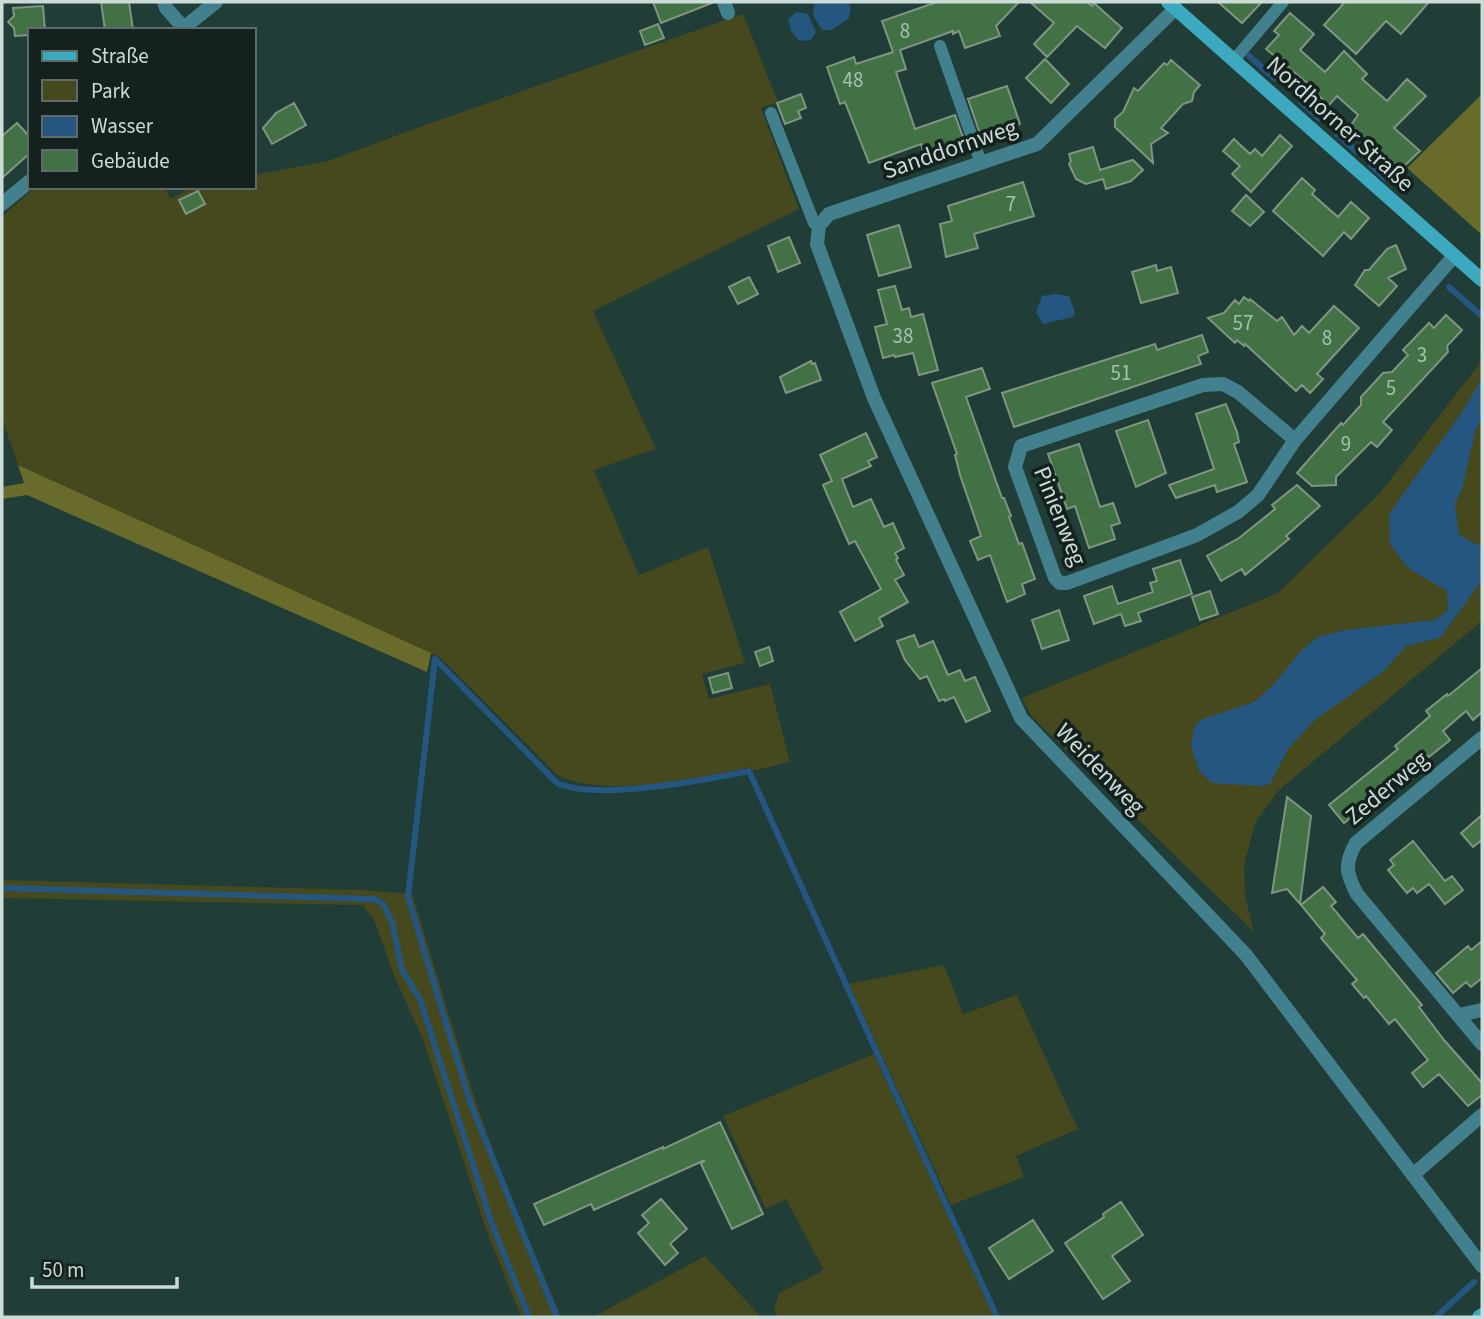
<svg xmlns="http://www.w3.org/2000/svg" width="1484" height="1319" font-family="'Source Sans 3',sans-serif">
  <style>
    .green { fill: #46481d }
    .forest { fill: #686b2a }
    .water { fill: #245680 }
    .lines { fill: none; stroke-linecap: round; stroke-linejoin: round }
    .stream { stroke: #245680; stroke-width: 6 }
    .building { fill: #417144; stroke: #819581; stroke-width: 2 }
    .lane { stroke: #42808d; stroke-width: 12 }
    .street { stroke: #42808d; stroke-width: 14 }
    .secondary { stroke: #3ca9be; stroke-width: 14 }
    .labels { text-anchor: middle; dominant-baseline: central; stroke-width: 7; stroke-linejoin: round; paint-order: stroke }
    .number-label { font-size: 21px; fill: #a8c0b2 }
    .street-label { font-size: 24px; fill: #cbdbd7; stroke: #15211e }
  </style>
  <rect width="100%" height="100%" fill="#203d37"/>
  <path class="green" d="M743,14L778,102L761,108L799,209L593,311L656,449L594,470L639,575L708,547L745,663L702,674L709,699L770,684L790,762L753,771L751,767C699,779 605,799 557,775L441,658L18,465L2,419V216L36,187H164L171,199L192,187H254V175L328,161L425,125Z
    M1482,322V621L1279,790L1255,823L1244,865L1245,896L1254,932L1032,717L1022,698L1278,593L1380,493L1480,363Z
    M2,880L361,890L412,894L475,1100L506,1186L561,1317H521L487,1232L424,1042L393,973L375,922L363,905L2,898Z
    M944,965L963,1014L1017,995L1078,1129L1016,1156L1024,1177L951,1205L849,984Z
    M874,1054L994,1317H777L774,1310L779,1293L824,1270L786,1199L766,1209L723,1116Z
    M705,1256L761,1317H593Z"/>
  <path class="forest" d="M1482,94V235L1407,168Z
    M18,465L431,653L427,672L27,495L2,499V487L24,483Z"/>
  <path class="water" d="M814,2H849L851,8L849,18L832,30H822L813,15Z
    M796,12L808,14L816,32L811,40L799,41L791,31L788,20Z
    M1055,294L1069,296L1075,312L1073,317L1043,324L1036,312L1042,296Z
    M1482,372V419L1475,431L1463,486L1455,504L1459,535L1482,547V580L1440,638L1406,646L1383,672L1316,719L1288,749L1270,784L1262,786L1212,783L1199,771L1191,746L1194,727L1203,719L1254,702L1273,685L1302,650L1318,637L1345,630L1435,620L1448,610L1447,591L1409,569L1390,544L1389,514L1462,412L1480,382Z"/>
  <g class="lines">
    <path class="stream" d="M1249,56L1274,78
      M1301,102L1320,119
      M1337,134L1357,152
      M1371,165L1385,178
      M1449,287L1482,316
      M435,659L557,783C596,801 705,780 749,771L997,1317
      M435,659L408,897L470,1102L557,1317
      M2,888L375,899L384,905L392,922L402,970L420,999L492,1224L529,1317
      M1436,1317L1474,1282"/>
  </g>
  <path class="building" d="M101,2H129L133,30H105Z
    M653,2H712V3L661,23Z
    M937,2H1019L996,26L1000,36L965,48L959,31L953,34V31L900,50L906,69L896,72L915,129L955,115L964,140L924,154L921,144L869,163L845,102L840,104L827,67L854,57L856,64L893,52L882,21Z
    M1030,2H1087L1092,6L1094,3L1122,28L1105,48L1077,26L1047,57L1034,44L1054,23Z
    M1218,2H1262L1242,23Z
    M1345,2H1429L1401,34L1386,21L1356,54L1324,25Z
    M43,6L45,30H30V35L15,36L14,28L8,22L14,16L13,8Z
    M1290,13L1314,34L1300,50L1325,72L1344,51L1367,74L1362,79L1387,101L1407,79L1426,96L1394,128L1420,151L1401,169L1351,125L1358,115L1337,96L1329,105L1310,88L1312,87L1266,49L1279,35L1274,31Z
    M658,24L664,38L645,45L640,31Z
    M1045,59L1069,84L1051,103L1026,78Z
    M1171,60L1200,85L1194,92L1192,101L1183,104L1161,128L1168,133L1151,144L1153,163L1115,127V119L1123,112L1134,88L1138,91L1164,63L1167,65Z
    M1007,86L1020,124L986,136L985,133L980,134L968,99Z
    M801,94L806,108L798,111L801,118L785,124L777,103Z
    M294,103L306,125L272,144L263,128L276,113Z
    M17,123L30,137V153L2,178V136Z
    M1280,135L1292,146L1251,192L1232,174L1240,166L1223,151L1234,139L1250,154L1255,149L1262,156Z
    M1093,147L1100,170L1133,160L1143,170L1131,181L1106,189L1103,179L1086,184L1076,179L1069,164L1071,161L1069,154Z
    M1302,178L1315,190L1312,194L1338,217L1351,202L1369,218L1351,239L1344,232L1323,256L1273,211Z
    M1023,182L1034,216L974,234L978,248L946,257L940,224L952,221L948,206Z
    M198,191L205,204L186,214L179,200Z
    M1246,195L1264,212L1250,226L1232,211Z
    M899,225L911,267L879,276L867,235Z
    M789,237L800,263L778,272L768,246Z
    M1396,245L1406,269L1388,278L1397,286L1379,306L1355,285L1365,270H1369L1387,249Z
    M1156,265L1157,271L1171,267L1178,293L1141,303L1132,272Z
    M749,277L758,294L738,304L729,287Z
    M895,286L902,310L909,308L911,317L923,314L938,370L919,375L913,353L895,357L894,355L883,358L875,327L887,324L878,290Z
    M1244,297L1249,301L1250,299L1277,321L1282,317L1294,335L1302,326L1309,333L1334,306L1359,328L1317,374L1323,379L1310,393L1302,385L1296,391L1245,344L1244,346L1237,340L1235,343L1208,318L1224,313L1235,300L1239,304Z
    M1446,315L1462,330L1447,346L1448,352L1383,422L1392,430L1377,447L1371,442L1336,477V485L1312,486L1297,473L1341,423L1343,425L1361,405V397L1383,373L1392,372L1408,355L1403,350L1429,323L1434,328Z
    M1202,335L1208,352L1198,356L1201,364L1014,427L1002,393L1155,344L1157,350Z
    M811,361L812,364L815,363L821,380L786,393L780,377Z
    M982,368L990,389L966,397L1002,498H1004L1011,516L1009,517L1019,544L1022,543L1035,579L1022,584L1025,594L1007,602L990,555L978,560L970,541L981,536L960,475L955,455L957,454L932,383Z
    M1226,404L1237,432L1239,442L1234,444L1247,482L1217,492L1215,485L1176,498L1169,485L1214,469L1196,414Z
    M1148,420L1166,473L1136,487L1116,431Z
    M866,433L877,457L868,461L871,466L842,479L853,507L871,499L884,527L893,523L904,548L895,553L898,558L896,560L904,575L895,580L908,602L879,618L883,626L855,641L840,612L881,589L855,541L849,544L823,485L832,481L820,455Z
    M1079,444L1100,507L1113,503L1120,523L1111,526L1115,539L1089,548L1075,506L1067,509L1048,454Z
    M1297,485L1320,506L1286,536L1289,539L1245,575L1242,569L1221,581L1207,556L1239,538L1275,509L1272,505Z
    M1180,560L1192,594L1138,613L1141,621L1125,626L1121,614L1094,624L1084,596L1112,586L1118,604L1153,592L1150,583L1157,581L1153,569Z
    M1210,591L1218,614L1200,620L1192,597Z
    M1059,610L1069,640L1042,649L1032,620Z
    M914,635L919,647L933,641L948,675L960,670L965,681L975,677L990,711L966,722L954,697L945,701L944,699L939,701L927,676L920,679L905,660L897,641Z
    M769,647L773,661L760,666L755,652Z
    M1482,668V712L1473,720L1466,711L1443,731L1450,740L1429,757L1427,755L1344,823L1329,805L1398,749L1395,746L1430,716L1426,711L1447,694L1448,696Z
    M728,673L732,688L713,693L709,678Z
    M1287,797L1311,816L1300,904L1287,889L1272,893Z
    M1482,815V840L1473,847L1461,833Z
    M1413,841L1445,881L1452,876L1463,890L1445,904L1429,884L1417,893L1413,888L1407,893L1388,870L1394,865L1390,860Z
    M1323,887L1336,902L1331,906L1358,938L1363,934L1422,1005L1419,1007L1444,1040L1482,1083V1095L1468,1106L1439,1074L1423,1087L1412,1073L1428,1060L1395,1019L1389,1024L1366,996L1364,998L1352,984L1357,980L1321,938L1325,934L1301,905Z
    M1482,941V978L1471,987L1466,982L1453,993L1436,973L1468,946L1471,950Z
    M720,1122L763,1214L732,1229L701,1164L705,1160L594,1210L591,1204L544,1225L534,1204L663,1147V1149Z
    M661,1199L687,1229L670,1244L678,1253L665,1265L638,1233L649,1223L642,1215Z
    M1121,1202L1143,1235L1112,1256L1130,1281L1103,1299L1065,1243L1104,1217L1103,1214Z
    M1033,1220L1053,1251L1009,1279L989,1248Z"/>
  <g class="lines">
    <path class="lane" d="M940,46L981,163
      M1234,60L1283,2
      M771,113L814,223L819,226"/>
    <path class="street" d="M164,2L166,8L183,27
      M724,2L728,13
      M1175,9L1037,144L829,214L819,226L817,244L874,398L1021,718L1246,955L1482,1266
      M181,30L216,2
      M2,204L30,181
      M1295,440L1238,392L1223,384L1203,385L1021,446L1015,467L1055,578L1060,583H1067L1197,535L1238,512L1258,495L1295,440L1454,256
      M1482,738L1356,843C1344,864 1346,873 1357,894L1482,1044
      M1459,1015L1482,1010
      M1414,1174L1482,1115"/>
    <path class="secondary" d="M1168,2L1482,280
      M1479,1317L1482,1315"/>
  </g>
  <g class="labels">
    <g class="number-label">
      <text x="905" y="31">8</text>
      <text x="853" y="80">48</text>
      <text x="1011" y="204">7</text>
      <text x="1243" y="323">57</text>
      <text x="903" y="336">38</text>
      <text x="1327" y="338">8</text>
      <text x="1422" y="355">3</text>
      <text x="1121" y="373">51</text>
      <text x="1391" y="388">5</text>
      <text x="1346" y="444">9</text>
    </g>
    <g class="street-label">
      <text transform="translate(1340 124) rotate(42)">Nordhorner Straße</text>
      <text transform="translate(950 149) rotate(-19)">Sanddornweg</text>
      <text transform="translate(1060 516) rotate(68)">Pinienweg</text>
      <text transform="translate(1100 769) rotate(46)">Weidenweg</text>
      <text transform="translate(1387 788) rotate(-40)">Zederweg</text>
    </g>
  </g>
  <rect width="1484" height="1319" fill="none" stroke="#cbdbd7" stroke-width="7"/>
  <rect x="28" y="28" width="228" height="161" fill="#15211e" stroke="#5e6b68" stroke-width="2"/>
  <rect x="42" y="51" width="35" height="10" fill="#3ca9be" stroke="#5e6b68" stroke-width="2"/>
  <text x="91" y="63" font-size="21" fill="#cbdbd7">Straße</text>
  <rect x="42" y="80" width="35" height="21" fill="#46481d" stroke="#5e6b68" stroke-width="2"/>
  <text x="91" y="98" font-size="21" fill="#cbdbd7">Park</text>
  <rect x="42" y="116" width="35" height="21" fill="#245680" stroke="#5e6b68" stroke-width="2"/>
  <text x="91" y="133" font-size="21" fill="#cbdbd7">Wasser</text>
  <rect x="42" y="150" width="35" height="21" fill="#417144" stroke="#5e6b68" stroke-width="2"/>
  <text x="91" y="168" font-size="21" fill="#cbdbd7">Gebäude</text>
  <path d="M32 1277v10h145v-10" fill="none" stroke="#cbdbd7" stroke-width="3.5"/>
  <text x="42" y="1277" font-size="21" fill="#cbdbd7" stroke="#15211e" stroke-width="5" paint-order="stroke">50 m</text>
</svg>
